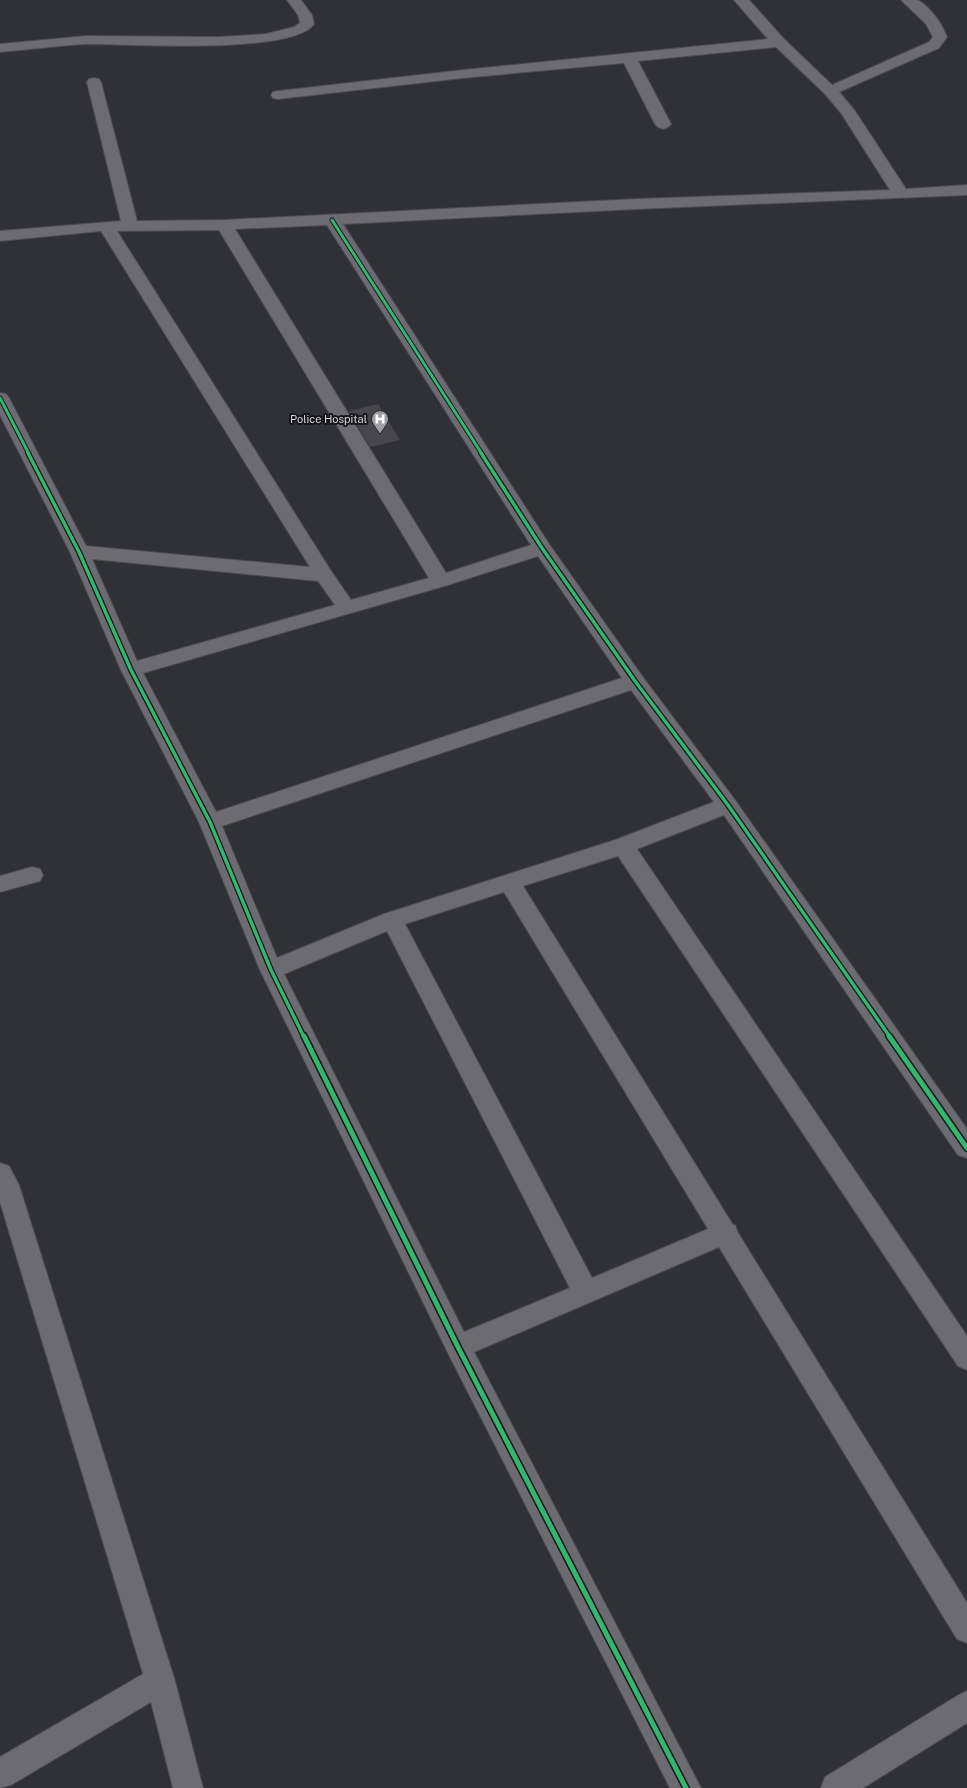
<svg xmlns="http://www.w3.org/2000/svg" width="967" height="1788" font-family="'Public Sans',sans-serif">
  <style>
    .building { fill: #46464c }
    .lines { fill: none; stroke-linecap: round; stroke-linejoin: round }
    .minor-casing { stroke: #4b4b51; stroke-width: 2 }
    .minor { fill: #6b6b71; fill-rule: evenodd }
    .cycleway-far2-casing { stroke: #16161c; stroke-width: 5 }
    .cycleway-far1-casing { stroke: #16161c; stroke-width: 6 }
    .cycleway-casing { stroke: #16161c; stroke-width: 8 }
    .cycleway-far2 { stroke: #33b770; stroke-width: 3 }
    .cycleway-far1 { stroke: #33b770; stroke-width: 3.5 }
    .cycleway { stroke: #33b770; stroke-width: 5 }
    .labels { text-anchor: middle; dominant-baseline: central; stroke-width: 4; stroke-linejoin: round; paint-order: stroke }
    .poi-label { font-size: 11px; fill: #d7d7e0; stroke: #16161c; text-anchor: end }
  </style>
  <rect width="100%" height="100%" fill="#303037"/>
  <path class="building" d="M378,404L400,440L370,447L349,411Z"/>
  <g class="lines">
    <g class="minor-casing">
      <path id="minor" d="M287,0H301L312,15L314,24C293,55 128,44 88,44C59,45 29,50 0,52V44L86,36L219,37L266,34L294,27L300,23L298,15Z
        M734,0H749L784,39L832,85L929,42L933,37L926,24L901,0C905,0 913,0 917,0C929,5 943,25 947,37L939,48L839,92L855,111L906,189L967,185V195L637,209L343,224L549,544L642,676L735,800L967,1129V1158L958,1155L724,815L637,849L967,1336V1370L958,1366L618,856L523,886L733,1225H735L738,1233L967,1603V1643L957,1639L719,1247L474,1352L701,1788H670L449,1355L260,970L199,822L121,670L70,552L0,415V393L6,394L9,398L86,546L310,567L101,231L0,241V231L121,221L87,82L89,79L94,78L99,79L101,82L137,221L224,220L637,199L890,190L841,113L825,94L776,47L638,61L671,124L668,127L663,129L658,127L655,124L624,63L463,78L278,99L273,98L271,95L273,92L278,91L463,70L768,39ZM327,225L531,545L446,573L235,229ZM219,230L429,578L351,600L331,571L117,231ZM538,556L622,678L216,812L143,673L448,585ZM92,559L318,581L335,605L137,661ZM631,690L714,802L615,840L384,914L277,958L222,826ZM504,892L708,1229L592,1278L405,924ZM387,931L570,1288L464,1332L284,974Z
        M32,867L40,869L43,875L40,881L0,892V876Z
        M0,1163L9,1166L19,1185L175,1681L203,1788H173L151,1702L11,1785L0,1788V1757L143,1674L0,1202Z
        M967,1691V1723L863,1788H821L825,1777L957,1696Z"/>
    </g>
    <use href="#minor" class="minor"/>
    <g class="cycleway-far2-casing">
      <path id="cycleway-far2" d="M332,220L482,454
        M0,398L29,454"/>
    </g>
    <g class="cycleway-far1-casing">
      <path id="cycleway-far1" d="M28,453L79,552L131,670L210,822L271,970L304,1037
        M481,453L542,548L635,681L728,805L890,1037"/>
    </g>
    <g class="cycleway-casing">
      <path id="cycleway" d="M304,1036L458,1347L686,1788
        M889,1036L967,1148"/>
    </g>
    <use href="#cycleway-far2" class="cycleway-far2"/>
    <use href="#cycleway-far1" class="cycleway-far1"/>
    <use href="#cycleway" class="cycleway"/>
  </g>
  <defs>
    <g id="hospital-pin" transform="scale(0.9)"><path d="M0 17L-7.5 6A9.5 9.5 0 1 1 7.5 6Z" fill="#9d9da5" stroke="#16161c"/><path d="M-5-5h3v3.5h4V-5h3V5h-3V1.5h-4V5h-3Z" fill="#fff"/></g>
  </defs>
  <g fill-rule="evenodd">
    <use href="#hospital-pin" x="380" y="419"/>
  </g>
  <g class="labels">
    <g class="poi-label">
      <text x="367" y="419">Police Hospital</text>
    </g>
  </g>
</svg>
